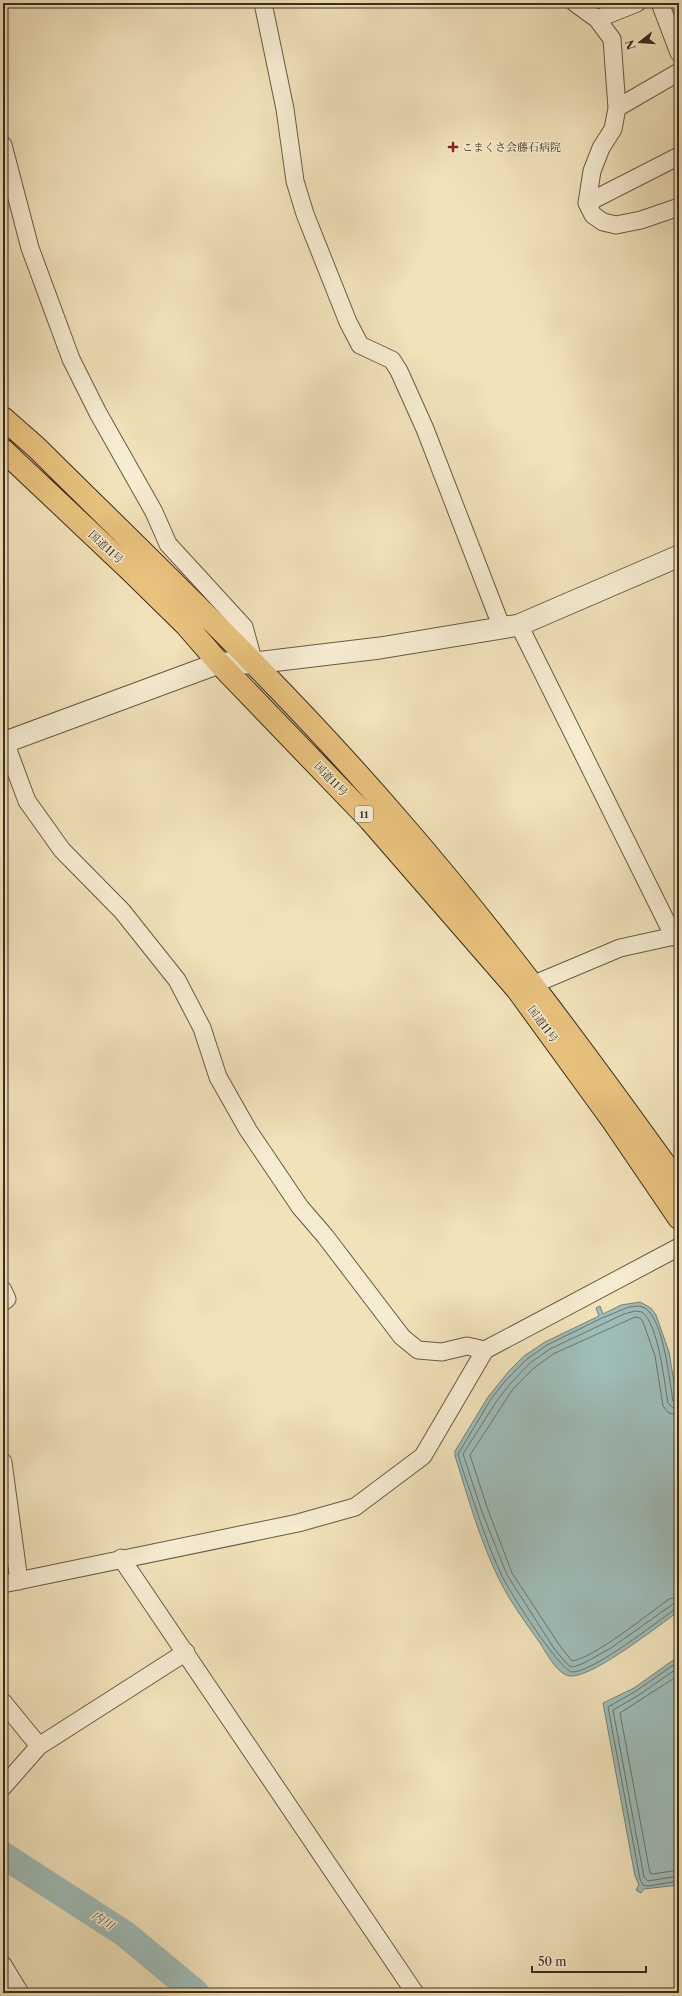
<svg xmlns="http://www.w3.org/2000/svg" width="682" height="1996" font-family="'Libre Caslon Text','Noto Serif JP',serif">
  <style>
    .water { fill: #9ebcb8; stroke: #76837a }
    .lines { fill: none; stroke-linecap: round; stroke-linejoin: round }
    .shore { stroke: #6c756a; stroke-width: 1 }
    .river { stroke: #9ebcb8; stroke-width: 27 }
    .minor-casing { stroke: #685b44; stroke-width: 19 }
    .tertiary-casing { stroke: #685b44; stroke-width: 23 }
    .trunk-casing { stroke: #3a2e1d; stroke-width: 24 }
    .minor { stroke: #f6ecd2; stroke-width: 17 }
    .tertiary { stroke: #f6ecd2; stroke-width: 21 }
    .trunk { stroke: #e8c17d; stroke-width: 22 }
    .poi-dot { fill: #8f2418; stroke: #f6ecd2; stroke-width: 1.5 }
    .labels { text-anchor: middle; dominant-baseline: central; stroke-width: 3; stroke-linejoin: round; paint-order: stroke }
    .shield { fill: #f6ecd2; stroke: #726753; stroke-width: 1 }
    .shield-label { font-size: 10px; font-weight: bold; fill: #3a2e1d }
    .poi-label { font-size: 11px; fill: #3a2e1d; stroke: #f6ecd2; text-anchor: start }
    .street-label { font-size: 11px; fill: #3a2e1d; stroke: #f6ecd2 }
    .water-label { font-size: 12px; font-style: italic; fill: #535244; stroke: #f6ecd2 }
  </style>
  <rect width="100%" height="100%" fill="#f1e2ba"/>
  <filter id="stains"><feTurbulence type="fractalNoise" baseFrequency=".005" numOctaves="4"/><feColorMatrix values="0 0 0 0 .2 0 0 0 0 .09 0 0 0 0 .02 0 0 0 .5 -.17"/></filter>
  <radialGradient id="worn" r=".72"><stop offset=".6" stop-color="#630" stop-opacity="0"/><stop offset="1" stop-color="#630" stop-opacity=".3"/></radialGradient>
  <path class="water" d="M640,1302L651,1308L656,1315L669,1352L679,1413V1611C658,1626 597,1674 573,1676C559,1678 547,1654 540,1643C526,1623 510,1602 499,1579C480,1541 468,1497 455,1456V1451L488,1397L509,1371L524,1356L545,1342L599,1316L596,1308L600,1306L603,1314L621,1305Z
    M679,1656V1885L644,1889L641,1893L636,1890L639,1885L635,1876L603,1703L634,1688Z"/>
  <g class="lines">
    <path class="shore" d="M679,1405L673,1401C669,1379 664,1321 645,1308L639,1306L629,1307L602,1318L547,1345L527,1359L505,1381L491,1399L458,1454C461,1466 466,1479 470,1491C480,1520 489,1549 502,1576C509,1591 561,1673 573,1672C594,1671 656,1623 675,1609L679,1608
      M679,1410L673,1408L668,1403C664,1382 659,1325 642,1312L635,1311L624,1314L550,1349L530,1363L509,1385L496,1402L463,1454L482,1512L507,1575L555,1650L569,1666L573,1667L584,1663L611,1648L673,1604L679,1603
      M679,1416L669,1413L663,1406L655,1356L643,1322L640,1318L635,1317L553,1354L534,1368L513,1389L470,1455L488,1510L512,1573L560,1646L572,1661C592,1659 650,1613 669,1599L679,1597
      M679,1661L636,1691L608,1707L640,1879L643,1885L648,1886L679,1881
      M679,1667L639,1695L613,1710L644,1877L648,1881L679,1876
      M679,1675L620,1713L650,1873L652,1874L679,1870"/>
    <path class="river" d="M3,1855L125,1934L196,1993"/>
    <g class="minor-casing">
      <path id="minor" d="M263,3L285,109L295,181L305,214L348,322L360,345L392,360L399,371L425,429L502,628
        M575,3L597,19L612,39L617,108L613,129L601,148L592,171L587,203L593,215L603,222L616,225L641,220L679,207
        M660,3L679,53
        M597,19L637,3
        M617,108L679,72
        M3,145L30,248L71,359L98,413L154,512L168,544L244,627L254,663
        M587,203L679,156
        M519,625L674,937
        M5,742L27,801L62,850L122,911L177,980L202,1028L218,1077L248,1130L300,1207L325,1236L402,1337L418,1350L442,1352L467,1346L485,1350
        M521,988L532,985L620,948L679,935
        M3,1290L7,1299L3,1302
        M3,1462L19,1581
        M121,1558L415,1993
        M3,1584L298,1523L355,1507L423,1456L485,1350L679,1247
        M3,1702L39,1746
        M3,1787L39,1746L186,1652
        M3,1965L20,1993"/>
    </g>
    <g class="tertiary-casing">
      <path id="tertiary" d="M3,743L219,663H254L380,648L519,625L679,556"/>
    </g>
    <g class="trunk-casing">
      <path id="trunk" d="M3,418L37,448C160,570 287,690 400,822C500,937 590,1060 679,1184
        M3,450L130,570L186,625L219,663L370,820L517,989L613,1121L679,1218"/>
    </g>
    <use href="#minor" class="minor"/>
    <use href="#tertiary" class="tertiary"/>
    <use href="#trunk" class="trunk"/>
  </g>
  <path class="poi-dot" d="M451 141h4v4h4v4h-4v4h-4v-4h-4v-4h4z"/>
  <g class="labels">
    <rect class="shield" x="355" y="806" width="18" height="16" rx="3"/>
    <g class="shield-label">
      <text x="364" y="814">11</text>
    </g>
    <g class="poi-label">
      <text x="462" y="147">こまくさ会藤石病院</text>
    </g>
    <g class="street-label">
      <text transform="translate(106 547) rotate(43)">国道11号</text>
      <text transform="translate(331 779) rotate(46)">国道11号</text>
      <text transform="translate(543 1024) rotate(54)">国道11号</text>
    </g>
    <g class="water-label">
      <text transform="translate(103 1920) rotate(33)">内川</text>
    </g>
  </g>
  <rect width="682" height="1996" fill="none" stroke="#f1e2ba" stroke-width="16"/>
  <rect x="4" y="4" width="674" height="1988" fill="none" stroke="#3a2e1d" stroke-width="2"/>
  <rect x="8" y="8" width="666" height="1980" fill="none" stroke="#3a2e1d"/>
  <g transform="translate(640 42) rotate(253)" stroke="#f6ecd2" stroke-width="3" paint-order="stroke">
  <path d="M0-3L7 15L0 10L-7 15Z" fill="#3a2e1d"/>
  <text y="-6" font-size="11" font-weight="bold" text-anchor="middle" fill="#3a2e1d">N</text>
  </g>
  <path d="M532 1966v6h114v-6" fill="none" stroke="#3a2e1d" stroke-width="2"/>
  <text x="538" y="1966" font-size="12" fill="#3a2e1d" stroke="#f6ecd2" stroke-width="3" paint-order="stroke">50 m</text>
  <rect width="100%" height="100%" filter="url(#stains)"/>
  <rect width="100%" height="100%" fill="url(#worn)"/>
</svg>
